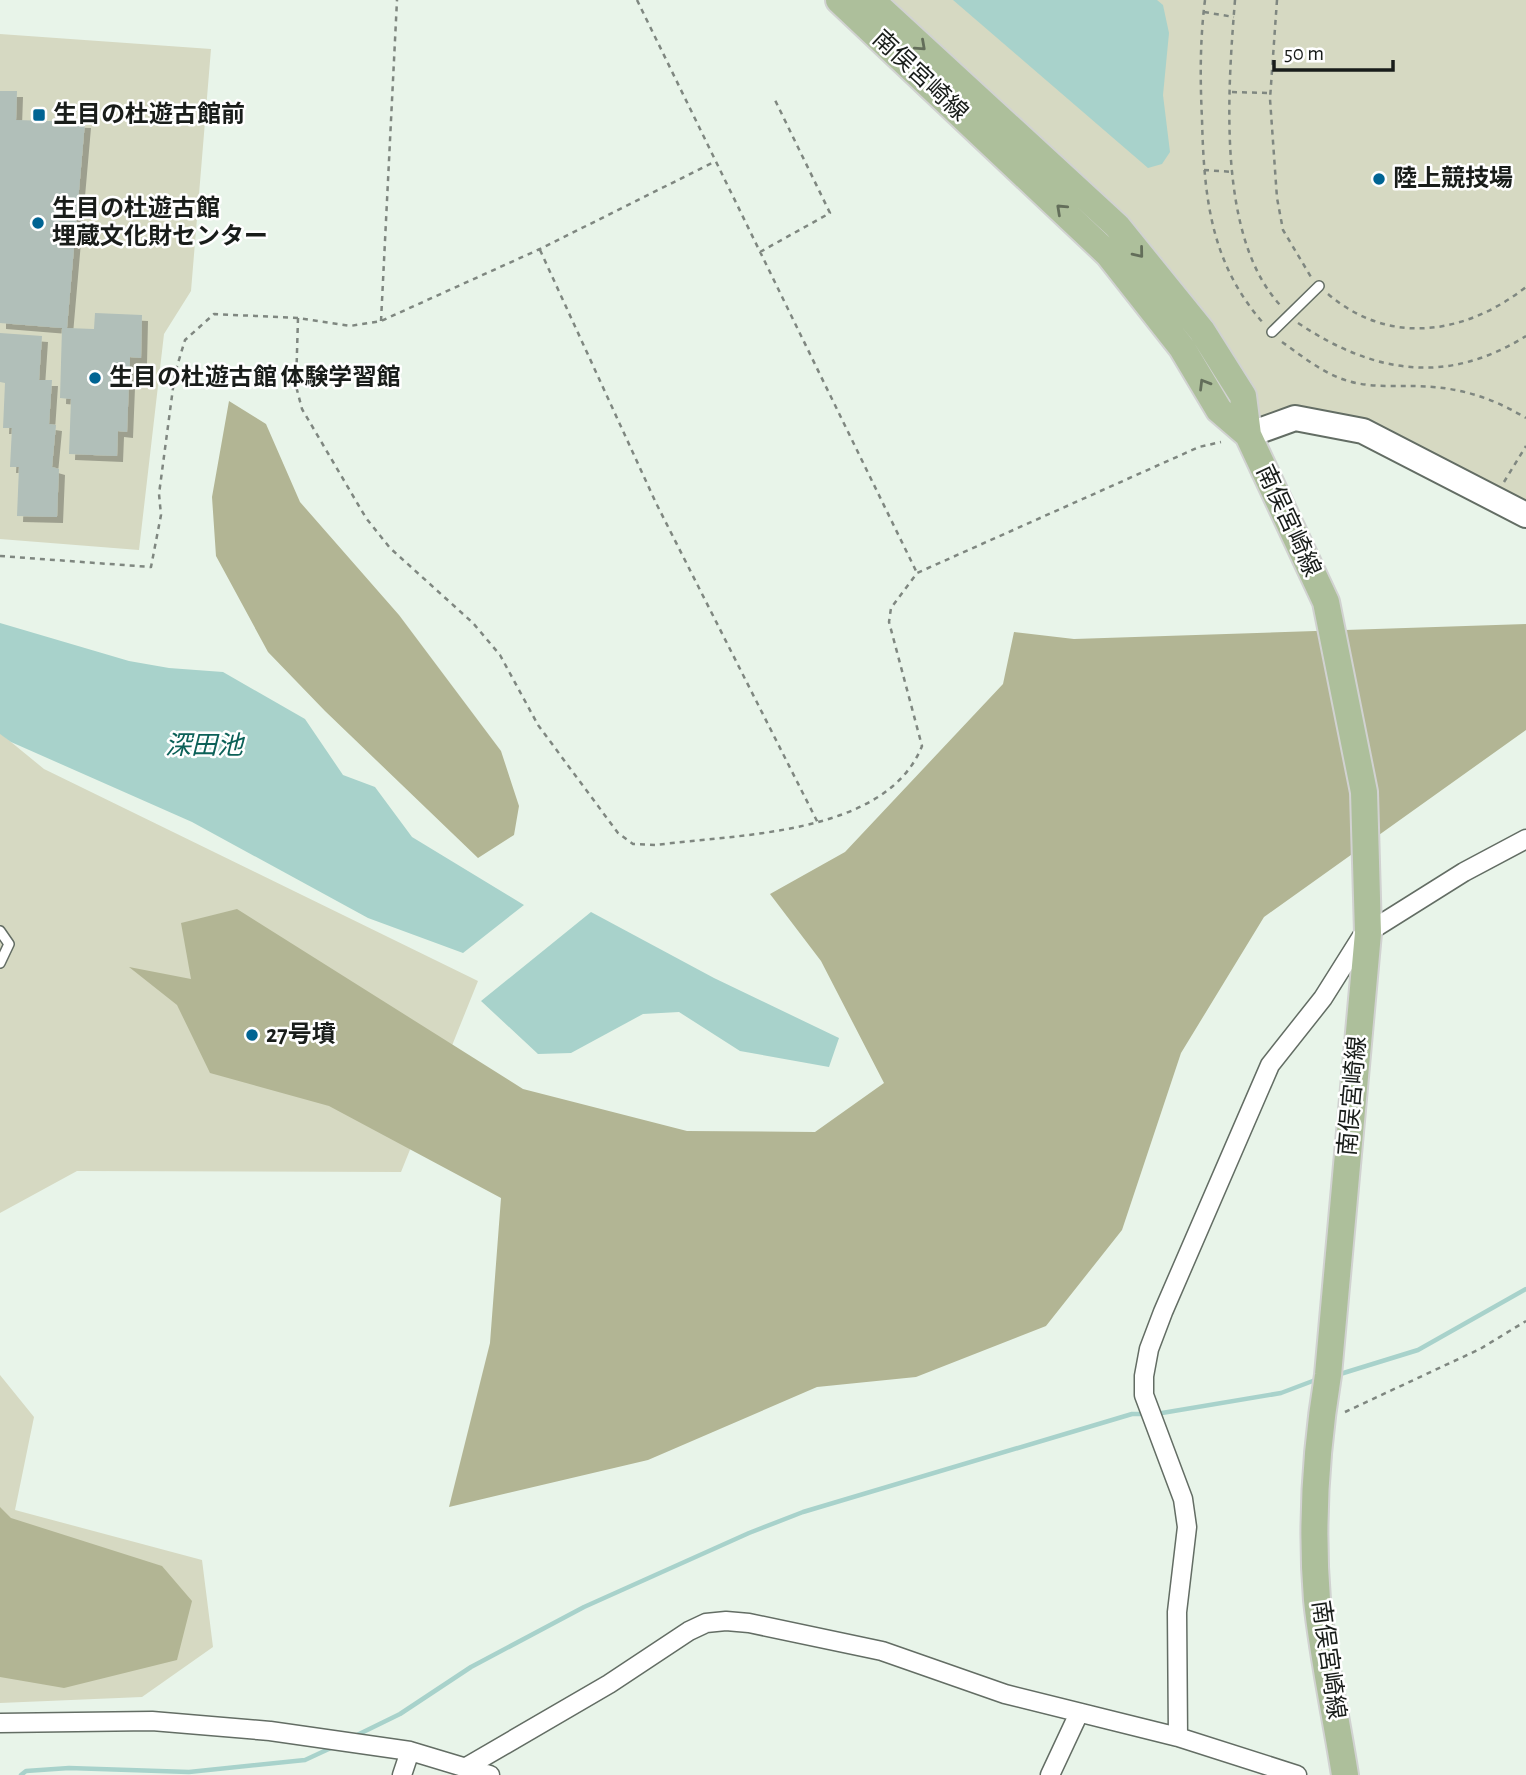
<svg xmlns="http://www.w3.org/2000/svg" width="1526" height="1775" font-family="'Alegreya Sans','Noto Sans JP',sans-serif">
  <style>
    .green { fill: #d6d9c2 }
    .forest { fill: #b2b594 }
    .water { fill: #a8d2cb }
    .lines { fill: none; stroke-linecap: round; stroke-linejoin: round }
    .stream { stroke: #a8d2cb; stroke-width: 4.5 }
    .building { fill: #b1bfb9; filter: url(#shadow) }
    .lane-casing { stroke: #636d64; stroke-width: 12 }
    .street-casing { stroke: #636d64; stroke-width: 21 }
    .secondary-casing { stroke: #636d64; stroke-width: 28 }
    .primary-casing { stroke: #d1d2d1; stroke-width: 30 }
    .path { stroke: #7f8780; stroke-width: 2.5; stroke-dasharray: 5 5; stroke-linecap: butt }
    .lane { stroke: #fff; stroke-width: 9 }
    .street { stroke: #fff; stroke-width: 18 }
    .secondary { stroke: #fff; stroke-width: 24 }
    .primary { stroke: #adbf9b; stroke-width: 26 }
    .oneway { stroke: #636e5a }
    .poi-dot { fill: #006493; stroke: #fff; stroke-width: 2.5 }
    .labels { text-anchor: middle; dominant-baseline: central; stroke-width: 5; stroke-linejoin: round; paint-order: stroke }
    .street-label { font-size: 24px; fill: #191d1a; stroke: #fff }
    .poi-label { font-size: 24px; font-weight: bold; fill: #191d1a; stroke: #fff; text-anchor: start }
    .water-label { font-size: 26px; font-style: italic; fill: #0c6158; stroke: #fff }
  </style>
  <defs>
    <filter id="shadow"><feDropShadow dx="6" dy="6" stdDeviation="0" flood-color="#0004"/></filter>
  </defs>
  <rect width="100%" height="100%" fill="#e8f4e9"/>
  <path class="green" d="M871,0H1526V515L1362,431L1268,427L1117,226Z
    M0,34L211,49L191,291L164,334L139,550L0,539Z
    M0,733L44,769L478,981L401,1172L77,1171L0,1213Z
    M0,1375L34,1417L15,1510L202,1560L213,1647L142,1697L0,1703Z"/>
  <path class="forest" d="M229,401L266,424L300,502L399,615L501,751L519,806L514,835L478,858L325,711L268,652L216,556L212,497Z
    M1526,624V730L1264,917L1181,1053L1122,1230L1046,1326L916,1377L817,1387L648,1460L449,1507L490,1343L501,1198L329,1106L210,1073L177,1005L129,967L191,979L181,923L237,909L523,1089L687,1131L815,1132L884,1083L821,961L770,894L845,852L1003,684L1014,632L1074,639Z
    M0,1507L11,1518L162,1566L192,1601L177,1660L64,1688L0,1677Z"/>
  <path class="water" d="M953,0H1157L1163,5L1169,33L1163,95L1170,152L1162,164L1148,168Z
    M0,623L129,661L169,668L223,672L305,719L343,775L375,787L412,837L524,905L463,953L368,918L192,822L11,742L0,734Z
    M591,912L714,978L839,1038L829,1067L740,1051L679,1012L643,1014L571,1053L538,1054L481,1001Z"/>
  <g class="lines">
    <path class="stream" d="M1337,1375L1418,1350L1526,1289
      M1156,1414L1281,1393L1318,1379
      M353,1737L400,1714L471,1667L584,1607L749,1533L803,1512L1132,1414H1148
      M21,1775L26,1771L69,1768L189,1772L305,1760L333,1747"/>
  </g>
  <path class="building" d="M0,91H17L16,120L85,122L67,328L94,329L95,313L142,315L141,358L130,357L127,432L118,431L117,456L69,454L71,399L60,398L62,328L0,323Z
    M0,333L42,336L39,380H52L49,424L56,425L52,467L59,469L57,517L17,516L19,467H10L12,428H3L5,383L0,382Z"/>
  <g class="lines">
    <g class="lane-casing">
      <path id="lane" d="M1272,332L1319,286
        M0,931L9,944L0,963"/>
    </g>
    <g class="street-casing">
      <path id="street" d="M0,1723L152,1721L270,1731L410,1751L490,1775
        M1178,1737L1177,1612L1187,1527L1183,1499L1144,1395V1376L1149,1349L1163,1312L1270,1065L1323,998L1362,936L1464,872L1526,839
        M468,1766L609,1684L689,1631L706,1623L726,1621L749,1623L882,1651L1005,1694L1178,1737L1297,1775
        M402,1775L410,1751
        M1050,1775L1079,1713"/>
    </g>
    <g class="secondary-casing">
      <path id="secondary" d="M1248,435L1295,418L1363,431L1526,515"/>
    </g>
    <g class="primary-casing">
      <path id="primary" d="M839,0L1108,254L1182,348L1219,410L1248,435
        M871,0L1117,226L1202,331L1243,396L1248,435L1326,602L1364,792L1368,933L1328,1375C1316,1448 1311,1526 1317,1600C1323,1658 1336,1717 1345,1775"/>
    </g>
    <path class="path" d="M637,0L917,573
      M1205,0C1200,39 1200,79 1202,119C1204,196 1210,264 1265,325
      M1235,0C1228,88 1216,237 1281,306
      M1277,0L1270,99L1277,198L1283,230L1311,277
      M1204,12L1234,17
      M1232,92L1270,93
      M1204,170L1234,172
      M540,250L656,503L818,823
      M760,252L830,213L775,100
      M1328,294C1390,347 1466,334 1526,287
      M298,318L296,386L302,409L366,518L390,548L473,623L500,655L538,725L618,833L633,844L656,845C737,834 886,836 922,746L889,622L891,608L917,573L1199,447L1221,442
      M381,321L397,0
      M1298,323C1373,373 1446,386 1526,336
      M1282,342C1305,358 1327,377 1356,383C1375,387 1396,386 1415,386C1458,387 1489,396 1526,418
      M1504,482L1526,446
      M0,556L151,567L161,515L159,494L175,373L185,340L214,314L298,318L350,326L381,321L540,249L714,162
      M1345,1412L1480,1349L1526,1321"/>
    <use href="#lane" class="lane"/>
    <use href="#street" class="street"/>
    <use href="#secondary" class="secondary"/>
    <use href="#primary" class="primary"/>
  </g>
  <defs><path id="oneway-chevron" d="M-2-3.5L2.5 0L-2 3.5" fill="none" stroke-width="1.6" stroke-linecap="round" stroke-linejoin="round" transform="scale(1.75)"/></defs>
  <g class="oneway">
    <use href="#oneway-chevron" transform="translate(921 46) rotate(42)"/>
    <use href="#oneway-chevron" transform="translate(1061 209) rotate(-137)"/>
    <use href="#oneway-chevron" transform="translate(1139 253) rotate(51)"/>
    <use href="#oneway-chevron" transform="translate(1204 384) rotate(-121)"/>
  </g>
  <g class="poi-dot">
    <rect x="32" y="108" width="14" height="14" rx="3.5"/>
    <circle cx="1379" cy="179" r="7"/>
    <circle cx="38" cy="223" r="7"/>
    <circle cx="95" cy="378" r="7"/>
    <circle cx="252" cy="1035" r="7"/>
  </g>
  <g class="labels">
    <g class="street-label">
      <text transform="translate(920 76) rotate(43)">南俣宮崎線</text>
      <text transform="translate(1288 521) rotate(65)">南俣宮崎線</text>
      <text transform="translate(1353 1096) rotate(-85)">南俣宮崎線</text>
      <text transform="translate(1328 1660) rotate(82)">南俣宮崎線</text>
    </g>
    <g class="poi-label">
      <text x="53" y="115">生目の杜遊古館前</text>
      <text x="1393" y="179">陸上競技場</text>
      <text x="52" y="209">生目の杜遊古館<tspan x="52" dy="28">埋蔵文化財センター</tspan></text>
      <text x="109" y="378">生目の杜遊古館 体験学習館</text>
      <text x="266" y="1035">27号墳</text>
    </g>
    <g class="water-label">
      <text x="204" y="746">深田池</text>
    </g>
  </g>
  <path d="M1274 60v10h119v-10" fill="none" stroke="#191d1a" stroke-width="3.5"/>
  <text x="1284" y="60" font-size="21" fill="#191d1a" stroke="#ffffff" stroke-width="5" paint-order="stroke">50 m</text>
</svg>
